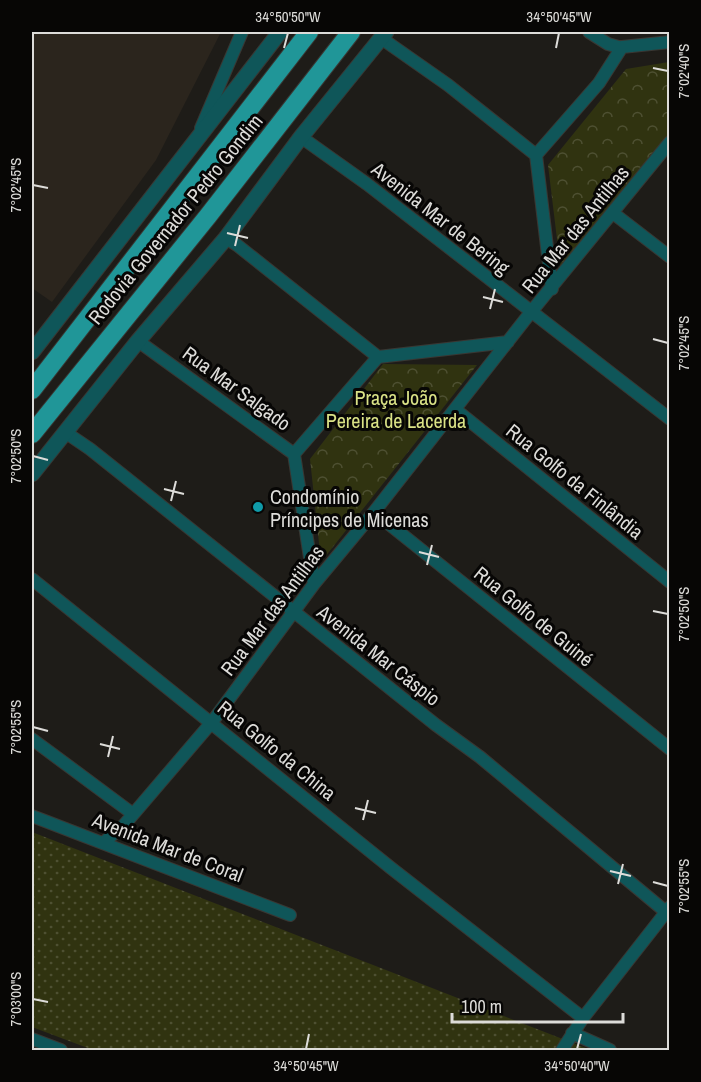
<svg xmlns="http://www.w3.org/2000/svg" width="701" height="1082" font-family="'Archivo Narrow',sans-serif">
  <style>
    .built { fill: #2b251d }
    .grass { fill: url(#grass-dots) }
    .park { fill: url(#park-crowns) }
    .lines { fill: none; stroke-linecap: round; stroke-linejoin: round }
    .minor-casing { stroke: #393733; stroke-width: 14 }
    .tertiary-casing { stroke: #393733; stroke-width: 17 }
    .trunk-casing { stroke: #393733; stroke-width: 20 }
    .minor { stroke: #0f5659; stroke-width: 12 }
    .tertiary { stroke: #0f5659; stroke-width: 15 }
    .trunk { stroke: #209698; stroke-width: 18 }
    .ticks { fill: none; stroke: #dddcd9; stroke-width: 2 }
    .culture-dot { fill: #0f9aa8; stroke: #070605; stroke-width: 2 }
    .labels { text-anchor: middle; dominant-baseline: central; stroke-width: 6; stroke-linejoin: round; paint-order: stroke }
    .street-label { font-size: 20px; fill: #dddcd9; stroke: #070605 }
    .park-label { font-size: 20px; fill: #dae286; stroke: #070605 }
    .poi-label { font-size: 20px; fill: #dddcd9; stroke: #070605; text-anchor: start }
    .neatline { fill: none; stroke: #dddcd9; stroke-width: 2 }
    .ticks-label { font-size: 15px; text-anchor: middle; fill: #dddcd9 }
  </style>
  <defs>
    <pattern id="grass-dots" width="8" height="8" patternUnits="userSpaceOnUse" patternTransform="scale(1.5)"><rect width="8" height="8" fill="#303310"/><path d="M2 2h.1M6 6h.1" fill="none" stroke="#4e5032" stroke-width="1.8" stroke-linecap="round"/></pattern>
    <pattern id="park-crowns" width="20" height="18" patternUnits="userSpaceOnUse" patternTransform="scale(1.5)"><rect width="20" height="18" fill="#303310"/><path d="M2 6a3 3 0 1 1 6 0M12 15a3 3 0 1 1 6 0" fill="none" stroke="#4e5032"/></pattern>
  </defs>
  <rect width="100%" height="100%" fill="#1e1c18"/>
  <path class="built" d="M32,32H221L156,160L52,302L32,288Z"/>
  <path class="grass" d="M32,832L591,1050H93L32,1027Z"/>
  <path class="park" d="M669,62V136L561,272L548,165L626,69Z
    M383,364L477,365L321,562L310,459Z"/>
  <g class="lines">
    <g class="minor-casing">
      <path id="minor" d="M589,32L608,44L622,48
        M381,38L448,85L536,155L552,289
        M201,128L242,32
        M301,137L367,184L670,419
        M536,155L599,83L622,47L670,42
        M613,213L670,257
        M226,238L237,245L378,357L508,342
        M138,341L294,454L314,584
        M456,410L670,582
        M65,432L90,449L436,725L480,757L666,912
        M294,454L378,357
        M374,512L670,749
        M32,579L391,868L583,1018
        M32,739L133,814
        M32,816L290,915
        M103,843L124,825L212,722L314,584L374,512L531,312L670,142
        M572,1033L610,1050
        M32,1039L61,1050
        M562,1050L583,1018L670,907"/>
    </g>
    <g class="tertiary-casing">
      <path id="tertiary" d="M32,352L280,32
        M32,474L138,341L226,238L301,137L386,32"/>
    </g>
    <g class="trunk-casing">
      <path id="trunk" d="M32,390L309,32
        M32,434L208,216L351,32"/>
    </g>
    <use href="#minor" class="minor"/>
    <use href="#tertiary" class="tertiary"/>
    <use href="#trunk" class="trunk"/>
  </g>
  <path class="ticks" d="M284,48L288,33M556,48L559,33M653,68L668,71M33,185L48,188M227,233L248,238M235,246L240,225M483,297L503,302M490,309L495,289M653,339L668,343M33,456L48,460M164,489L184,494M171,501L176,481M419,552L439,557M427,565L432,545M653,611L668,614M33,727L48,731M100,744L120,749M108,757L113,736M355,808L376,813M363,820L368,800M610,871L631,876M653,882L668,886M618,884L623,864M33,999L48,1002M306,1049L309,1034M577,1049L581,1034"/>
  <circle class="culture-dot" cx="258" cy="507" r="6"/>
  <g class="labels">
    <g class="street-label">
      <text transform="translate(441 218) rotate(38)">Avenida Mar de Bering</text>
      <text transform="translate(175 219) rotate(-51)">Rodovia Governador Pedro Gondim</text>
      <text transform="translate(575 229) rotate(-51)">Rua Mar das Antilhas</text>
      <text transform="translate(237 388) rotate(36)">Rua Mar Salgado</text>
      <text transform="translate(575 481) rotate(39)">Rua Golfo da Finlândia</text>
      <text transform="translate(272 610) rotate(-53)">Rua Mar das Antilhas</text>
      <text transform="translate(534 616) rotate(39)">Rua Golfo de Guiné</text>
      <text transform="translate(379 655) rotate(38)">Avenida Mar Cáspio</text>
      <text transform="translate(277 750) rotate(39)">Rua Golfo da China</text>
      <text transform="translate(168 847) rotate(21)">Avenida Mar de Coral</text>
    </g>
    <g class="park-label">
      <text x="396" y="397">Praça João<tspan x="396" dy="23">Pereira de Lacerda</tspan></text>
    </g>
    <g class="poi-label">
      <text x="270" y="496">Condomínio<tspan x="270" dy="23">Príncipes de Micenas</tspan></text>
    </g>
  </g>
  <rect width="701" height="1082" fill="none" stroke="#070605" stroke-width="66"/>
  <path d="M452 1013v9h171v-9" fill="none" stroke="#dddcd9" stroke-width="3"/>
  <text x="461" y="1013" font-size="18" fill="#dddcd9" stroke="#070605" stroke-width="4.5" paint-order="stroke">100 m</text>
  <rect x="33" y="33" width="635" height="1016" class="neatline"/>
  <g class="ticks-label">
    <text x="288" y="22">34°50'50"W</text>
    <text x="559" y="22">34°50'45"W</text>
    <text transform="translate(684 71) rotate(-90)" y="5">7°02'40"S</text>
    <text transform="translate(16 185) rotate(-90)" y="5">7°02'45"S</text>
    <text transform="translate(684 343) rotate(-90)" y="5">7°02'45"S</text>
    <text transform="translate(16 456) rotate(-90)" y="5">7°02'50"S</text>
    <text transform="translate(684 614) rotate(-90)" y="5">7°02'50"S</text>
    <text transform="translate(16 727) rotate(-90)" y="5">7°02'55"S</text>
    <text transform="translate(684 886) rotate(-90)" y="5">7°02'55"S</text>
    <text transform="translate(16 999) rotate(-90)" y="5">7°03'00"S</text>
    <text x="306" y="1071">34°50'45"W</text>
    <text x="577" y="1071">34°50'40"W</text>
  </g>
</svg>
